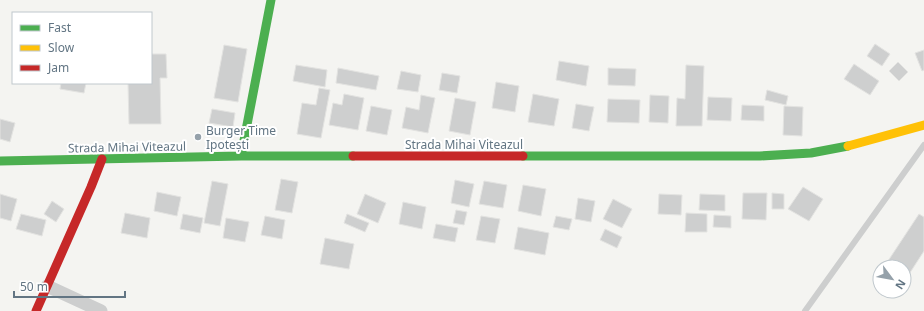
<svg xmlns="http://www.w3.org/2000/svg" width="924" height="311" font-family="'Noto Sans',sans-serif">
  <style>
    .building { fill: #cecfcf; stroke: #e3e3e1 }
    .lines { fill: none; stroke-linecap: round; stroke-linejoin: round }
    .lane { stroke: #cdcece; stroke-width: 6 }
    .street { stroke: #cdcece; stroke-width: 13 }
    .fast { stroke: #4caf50; stroke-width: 9 }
    .slow { stroke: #ffc107; stroke-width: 9 }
    .jam { stroke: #c62828; stroke-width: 9 }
    .poi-dot { fill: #95a1aa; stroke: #fff; stroke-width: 1.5 }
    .labels { text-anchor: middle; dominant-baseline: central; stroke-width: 4; stroke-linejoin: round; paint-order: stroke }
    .poi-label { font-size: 12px; fill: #627583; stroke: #fff; text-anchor: start }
    .street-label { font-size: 12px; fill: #627583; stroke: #fff }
  </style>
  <rect width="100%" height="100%" fill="#f4f4f1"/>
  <path class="building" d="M875,44L890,54L882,66L867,56Z
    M224,45L247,49L238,102L214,98Z
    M924,50V70L922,71L915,53Z
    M151,54H166L167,78H160L161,124H129L128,83H151Z
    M559,61L589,66L586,86L556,80Z
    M898,62L908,72L899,81L889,71Z
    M854,64L879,81L870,95L844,79Z
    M296,65L327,70L325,87L293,81Z
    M686,65L704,66L702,126H676L677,98L685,99Z
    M338,68L379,76L376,90L336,83Z
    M608,68L636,69L635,86L608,85Z
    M401,71L421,75L418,92L397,89Z
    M442,73L460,76L457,93L439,90Z
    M496,82L519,86L515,112L492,108Z
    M61,83H86L84,93L60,89Z
    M319,88L330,90L321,138L297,134L302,103L316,105Z
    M767,90L788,96L786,105L765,100Z
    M344,94L364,98L358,130L329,125L333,103L342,105Z
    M533,94L559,99L554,126L528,122Z
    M421,95L435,98L428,133L402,128L406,107L419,110Z
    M650,95L669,96L668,123L649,122Z
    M708,97L732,98L731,121L707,120Z
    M455,98L476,102L470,135L449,131Z
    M608,99L640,100L639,123L607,122Z
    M576,104L594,107L589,131L572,128Z
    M742,105L764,106V121L741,120Z
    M371,106L392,110L387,135L366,131Z
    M784,106L803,107L802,136L783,135Z
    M212,109L235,113L233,127L209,123Z
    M0,119L15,123L10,142L0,139Z
    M281,179L298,182L292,213L275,210Z
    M455,180L474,184L469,207L451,203Z
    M212,181L228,184L220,226L204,223Z
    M484,181L507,185L503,208L479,204Z
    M523,185L546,189L541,216L518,211Z
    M803,187L823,199L809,221L788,209Z
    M157,192L181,197L177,216L154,211Z
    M743,193H767L766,220L742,219Z
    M772,193L784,194V209H772Z
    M0,194L17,199L11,221L0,218Z
    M365,194L386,203L378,223L357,214Z
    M659,194L682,195L681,215L658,214Z
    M700,194L725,195V211L699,210Z
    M578,198L595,201L591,222L575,219Z
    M613,199L632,209L622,228L603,219Z
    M52,201L64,209L56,222L44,214Z
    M403,202L426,207L422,229L399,224Z
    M456,210L467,212L464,225L453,223Z
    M125,213L150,218L147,238L121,233Z
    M686,213L707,214V232H685Z
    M21,214L46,220L42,236L16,229Z
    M183,214L203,218L200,233L180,229Z
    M347,214L369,223L365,232L344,223Z
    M919,214L924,217V251L904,282V267H884Z
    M714,215L731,216V228L713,227Z
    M265,216L285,220L282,239L261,235Z
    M481,216L500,219L495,243L476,240Z
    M556,216L572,219L569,230L553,227Z
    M226,218L249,222L245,242L223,238Z
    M436,224L458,228L455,242L433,238Z
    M518,227L549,233L545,255L514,249Z
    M605,229L622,237L617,248L600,240Z
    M325,238L354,244L349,269L320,264Z"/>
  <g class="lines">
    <path class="lane" d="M805,311L924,145"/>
    <path class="street" d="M47,286L101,311"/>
    <path class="fast" d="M241,156L271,0
      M523,156H760L811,153L848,146
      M0,161L241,156H353"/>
    <path class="slow" d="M848,146L924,125"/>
    <path class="jam" d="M353,156H523
      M36,311L91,187L102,159"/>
  </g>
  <circle class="poi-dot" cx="198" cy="137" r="4"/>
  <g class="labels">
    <g class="poi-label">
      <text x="206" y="130">Burger Time<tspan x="206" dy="14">Ipotești</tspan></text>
    </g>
    <g class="street-label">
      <text x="464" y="144">Strada Mihai Viteazul</text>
      <text transform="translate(127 147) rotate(-1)">Strada Mihai Viteazul</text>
    </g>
  </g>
  <rect x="12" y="12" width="140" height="72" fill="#ffffff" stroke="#c0c8cd"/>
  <rect x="20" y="25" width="20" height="6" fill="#4caf50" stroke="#c0c8cd"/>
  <text x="48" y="32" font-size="12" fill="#627583">Fast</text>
  <rect x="20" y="45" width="20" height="6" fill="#ffc107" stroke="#c0c8cd"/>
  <text x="48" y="52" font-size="12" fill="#627583">Slow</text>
  <rect x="20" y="65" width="20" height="6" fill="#c62828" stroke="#c0c8cd"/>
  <text x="48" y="72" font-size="12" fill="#627583">Jam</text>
  <g transform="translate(892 279) rotate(122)"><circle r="19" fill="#ffffff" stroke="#c0c8cd"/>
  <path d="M0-3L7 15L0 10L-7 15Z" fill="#95a1aa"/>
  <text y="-6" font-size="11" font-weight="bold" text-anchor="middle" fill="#627583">N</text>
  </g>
  <path d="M14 291v6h111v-6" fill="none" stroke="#627583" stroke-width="2"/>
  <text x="20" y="291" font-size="12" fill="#627583" stroke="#ffffff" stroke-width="3" paint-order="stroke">50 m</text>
</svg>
